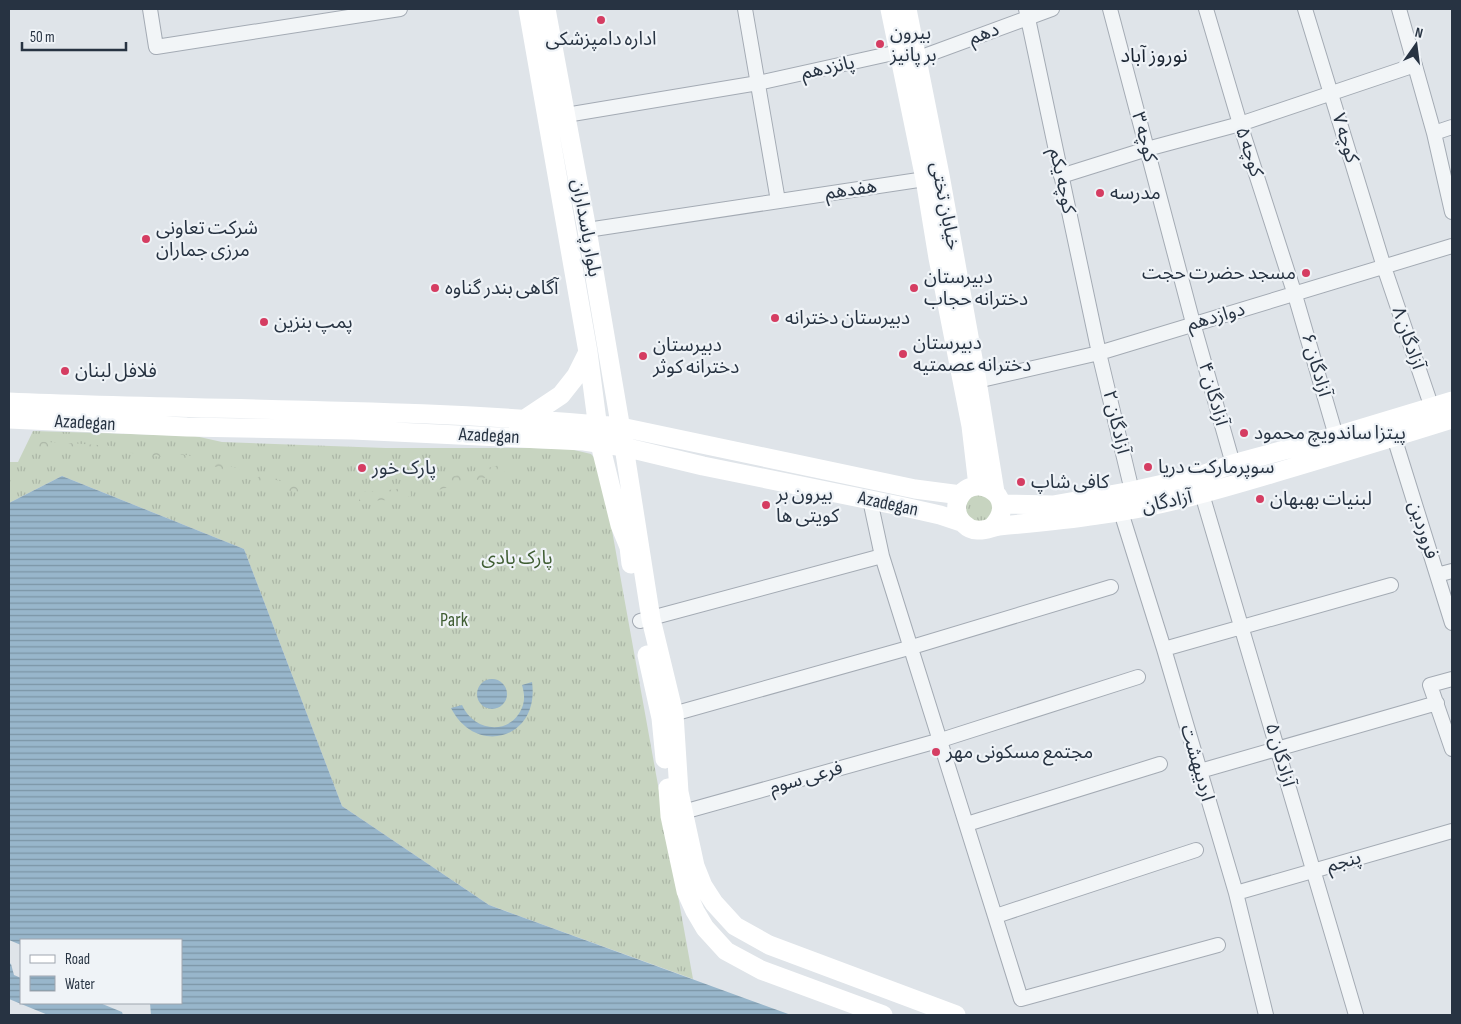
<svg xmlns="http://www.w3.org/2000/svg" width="1461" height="1024" font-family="'Sofia Sans Condensed','Noto Sans Arabic',sans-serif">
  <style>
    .grass { fill: url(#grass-tufts) }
    .forest { fill: url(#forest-crowns) }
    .water { fill: url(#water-rules); fill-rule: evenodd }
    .pier { fill: #dfe4e9 }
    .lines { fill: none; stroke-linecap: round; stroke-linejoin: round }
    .street-casing { stroke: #a4abb4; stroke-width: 16 }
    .street { stroke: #f2f5f7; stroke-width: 14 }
    .secondary { stroke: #fff; stroke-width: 19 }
    .poi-dot { fill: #d53d62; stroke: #eff3f7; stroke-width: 2 }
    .labels { text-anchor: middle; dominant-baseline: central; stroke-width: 4.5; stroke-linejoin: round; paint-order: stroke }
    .poi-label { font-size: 19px; fill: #273342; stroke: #eff3f7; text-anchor: start }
    .street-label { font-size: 19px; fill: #273342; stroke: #eff3f7 }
    .park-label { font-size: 19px; fill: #405e34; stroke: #eff3f7 }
    .neighbourhood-label { font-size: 20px; fill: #1a2432; stroke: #eff3f7 }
  </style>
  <defs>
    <pattern id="grass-tufts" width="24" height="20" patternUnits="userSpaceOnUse" patternTransform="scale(1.25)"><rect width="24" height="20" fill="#c7d4c0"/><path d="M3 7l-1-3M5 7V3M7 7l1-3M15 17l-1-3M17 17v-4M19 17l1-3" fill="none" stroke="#abb6a6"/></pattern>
    <pattern id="forest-crowns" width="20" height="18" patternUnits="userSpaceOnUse" patternTransform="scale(1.25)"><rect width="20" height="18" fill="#c7d4c0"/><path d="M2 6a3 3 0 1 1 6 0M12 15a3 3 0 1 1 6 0" fill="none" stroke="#abb6a6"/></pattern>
    <pattern id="water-rules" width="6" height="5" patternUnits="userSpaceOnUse" patternTransform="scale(1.25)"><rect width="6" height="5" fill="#98b6cb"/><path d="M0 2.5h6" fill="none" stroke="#7c95a6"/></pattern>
  </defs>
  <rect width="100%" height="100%" fill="#dfe4e9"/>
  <path class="grass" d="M33,431L195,436L222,442L386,448H531L570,449L591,454L600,464L693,979L489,905L342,806L244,549L62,476L9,503V462H18Z
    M989,492L997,517L972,526L961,503L963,498Z"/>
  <path class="forest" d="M33,441L62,443L57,449L30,447Z
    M69,443L112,446L107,451L66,448Z
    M121,447L165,452L161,457L117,451Z
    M181,454L220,462L251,474L246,479L211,465L179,459Z
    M508,463L506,471L500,474L430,492V482Z
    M260,476L314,489L310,496L253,481Z
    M410,487L411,496L391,500L359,501V492L389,490Z"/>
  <path class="water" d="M62,476L244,549L342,806L489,905L791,1015H48L9,999V503ZM21,940H181V1003H21Z
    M477 694a15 15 0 1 1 30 0a15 15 0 1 1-30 0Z
    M532,682C540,739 476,757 451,708L462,705C474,733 513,736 523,705C525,698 524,692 522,685Z"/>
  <path class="pier" d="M9,940L21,945V978L14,975L11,964L9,963Z
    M100,1003H150L151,1015H123L122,1012Z"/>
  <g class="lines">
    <g class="street-casing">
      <path id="street" d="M150,9L156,47L400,9
        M745,9L778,201
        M1026,9L1099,353L1132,491
        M1110,9L1193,323L1233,464
        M1206,9L1240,124L1295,295L1336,436
        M1305,9L1384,267L1432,408
        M1399,9L1434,133L1452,212
        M916,59L1052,9
        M566,115L758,83L898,52
        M1434,133L1452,127
        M1061,176L1147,149L1240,124L1415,65
        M587,230L925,179
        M977,381L1099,353L1452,246
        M1394,437L1452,623
        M1202,494L1356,1015
        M870,500L882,556
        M1121,512L1164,649L1236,893L1266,1015
        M1437,575L1452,571
        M640,621L882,556L1021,999L1218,945
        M1164,649L1391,585
        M1452,679L1430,685L1452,749
        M666,716L912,647L1111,587
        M1200,771L1437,703
        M676,814L941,740L1138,677
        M967,824L1160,764
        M1236,893L1452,831
        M996,916L1196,850"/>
    </g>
    <use href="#street" class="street"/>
    <path class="secondary" d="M528,9L588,352L600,444L620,525L629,547L631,564
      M546,9L587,230L624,447L651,619L674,714L679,792L695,866L703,886L714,903L735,926L769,945L956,1015
      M890,9L925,179L938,258L971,426L978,486
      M907,9L940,175L977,381L995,492
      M9,402C213,411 417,407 621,427L915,489L961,495
      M9,419L187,427L353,430L584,441L624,447L703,466L900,506L940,515L961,522
      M525,419L561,395L576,376L588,352
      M1001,504L1053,505L1132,491L1199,476L1233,464L1336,436L1452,401
      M992,527C1024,494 966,467 957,504C956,511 958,519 964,524C968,528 972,530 977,530C985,531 992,527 999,526C1032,523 1065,520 1097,515C1160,507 1221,489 1281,471C1338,454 1395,437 1452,419
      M647,655L661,718L665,759
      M668,788L670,816L686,891L695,911L705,928L726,951L761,970L883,1015"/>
  </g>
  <g class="poi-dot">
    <circle cx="601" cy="20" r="5"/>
    <circle cx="880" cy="44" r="5"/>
    <circle cx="1100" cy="193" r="5"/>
    <circle cx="146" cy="239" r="5"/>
    <circle cx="1306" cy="273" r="5"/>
    <circle cx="435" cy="288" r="5"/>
    <circle cx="914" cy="288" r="5"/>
    <circle cx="775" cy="318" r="5"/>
    <circle cx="264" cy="322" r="5"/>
    <circle cx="903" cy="354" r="5"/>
    <circle cx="643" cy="356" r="5"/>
    <circle cx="65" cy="371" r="5"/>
    <circle cx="1244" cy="433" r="5"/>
    <circle cx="1148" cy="467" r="5"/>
    <circle cx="362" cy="468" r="5"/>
    <circle cx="1021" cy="482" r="5"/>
    <circle cx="1260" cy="499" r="5"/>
    <circle cx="766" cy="505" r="5"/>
    <circle cx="936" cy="752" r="5"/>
  </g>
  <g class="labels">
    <g class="poi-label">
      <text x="890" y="33">بیرون<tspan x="890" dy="22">بر پانیز</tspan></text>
      <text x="601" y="39" text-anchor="middle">اداره دامپزشکی</text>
      <text x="1110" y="193">مدرسه</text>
      <text x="156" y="228">شرکت تعاونی<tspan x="156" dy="22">مرزی جماران</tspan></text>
      <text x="1296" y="273" text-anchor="end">مسجد حضرت حجت</text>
      <text x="924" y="277">دبیرستان<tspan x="924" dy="22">دخترانه حجاب</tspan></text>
      <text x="445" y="288">آگاهی بندر گناوه</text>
      <text x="785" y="318">دبیرستان دخترانه</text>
      <text x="274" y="322">پمپ بنزین</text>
      <text x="913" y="343">دبیرستان<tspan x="913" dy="22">دخترانه عصمتیه</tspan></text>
      <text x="653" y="345">دبیرستان<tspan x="653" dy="22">دخترانه کوثر</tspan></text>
      <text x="75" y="371">فلافل لبنان</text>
      <text x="1254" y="433">پیتزا ساندویچ محمود</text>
      <text x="1158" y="467">سوپرمارکت دریا</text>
      <text x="372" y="468">پارک خور</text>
      <text x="1031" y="482">کافی شاپ</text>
      <text x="776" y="494">بیرون بر<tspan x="776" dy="22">کویتی ها</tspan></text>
      <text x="1270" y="499">لبنیات بهبهان</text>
      <text x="946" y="752">مجتمع مسکونی مهر</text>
    </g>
    <g class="street-label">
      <text transform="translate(984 34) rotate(-20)">دهم</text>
      <text transform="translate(828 68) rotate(-12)">پانزدهم</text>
      <text transform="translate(1144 137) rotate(75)">کوچه ۳</text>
      <text transform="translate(1345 138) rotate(73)">کوچه ۷</text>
      <text transform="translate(1249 152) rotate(72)">کوچه ۵</text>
      <text transform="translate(1062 181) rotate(78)">کوچه یکم</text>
      <text transform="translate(851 190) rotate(-8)">هفدهم</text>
      <text transform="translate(945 206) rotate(79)">خیابان تختی</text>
      <text transform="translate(586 228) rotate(80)">بلوار پاسداران</text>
      <text transform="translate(1216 317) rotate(-16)">دوازدهم</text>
      <text transform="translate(1408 338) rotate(71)">آزادگان ۸</text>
      <text transform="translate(1316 365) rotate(74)">آزادگان ۶</text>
      <text transform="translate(1213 394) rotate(74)">آزادگان ۴</text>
      <text transform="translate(1116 422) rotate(77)">آزادگان ۲</text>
      <text transform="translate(85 423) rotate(3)">Azadegan</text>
      <text transform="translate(489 436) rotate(3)">Azadegan</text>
      <text transform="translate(1167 502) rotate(-12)">آزادگان</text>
      <text transform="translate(888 504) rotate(12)">Azadegan</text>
      <text transform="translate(1423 530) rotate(72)">فروردین</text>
      <text transform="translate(1280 755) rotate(74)">آزادگان ۵</text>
      <text transform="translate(1197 763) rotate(74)">اردیبهشت</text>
      <text transform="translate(806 778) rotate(-16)">فرعی سوم</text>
      <text transform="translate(1344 862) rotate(-16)">پنجم</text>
    </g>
    <g class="park-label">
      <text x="517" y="558">پارک بادی</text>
      <text x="454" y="620">Park</text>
    </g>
    <g class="neighbourhood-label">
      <text x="1154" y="56">نوروز آباد</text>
    </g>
  </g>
  <rect width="1461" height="1024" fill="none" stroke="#273342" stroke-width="20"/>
  <rect x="20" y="939" width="162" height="65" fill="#eff3f7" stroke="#9fa6af"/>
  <rect x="30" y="955" width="25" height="8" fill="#ffffff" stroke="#9fa6af"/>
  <text x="65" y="964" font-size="15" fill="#273342">Road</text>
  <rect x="30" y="976" width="25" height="15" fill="url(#water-rules)" stroke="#9fa6af"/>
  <text x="65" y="989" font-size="15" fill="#273342">Water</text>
  <g transform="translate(1416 45) rotate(14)" stroke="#eff3f7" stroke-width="4" paint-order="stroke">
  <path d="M0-4L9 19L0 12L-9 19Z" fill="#273342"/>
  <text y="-8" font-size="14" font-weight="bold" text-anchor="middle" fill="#273342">N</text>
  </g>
  <path d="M22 42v8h104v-8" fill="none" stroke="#273342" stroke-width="2.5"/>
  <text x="30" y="42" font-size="15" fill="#273342" stroke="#eff3f7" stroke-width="4" paint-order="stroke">50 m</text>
</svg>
